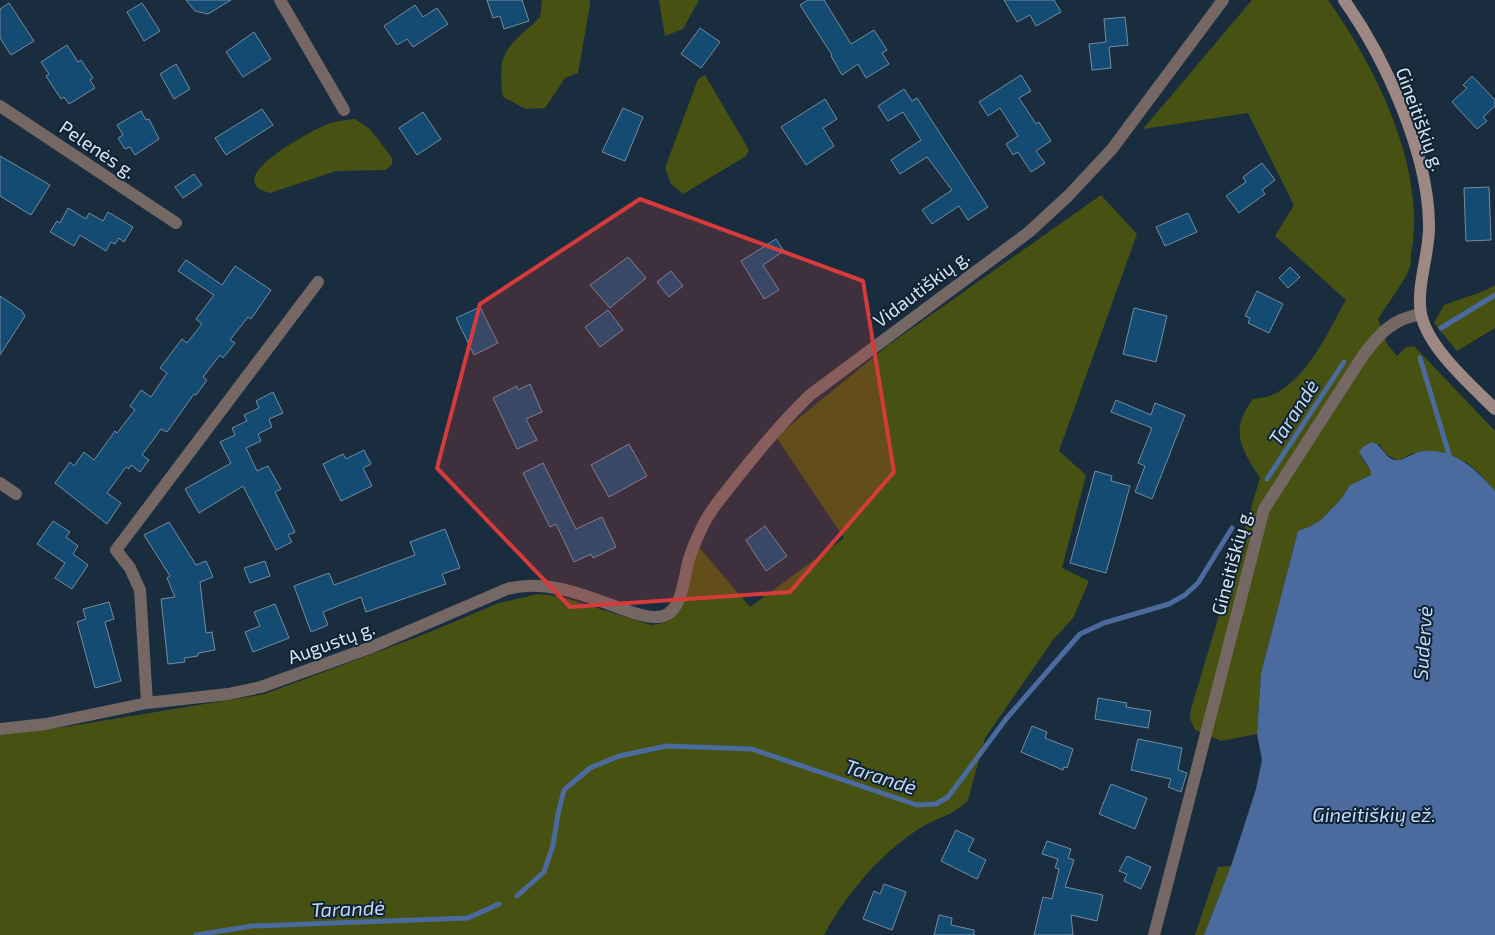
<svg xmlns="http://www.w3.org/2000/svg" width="1495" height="935" font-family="'Exo 2',sans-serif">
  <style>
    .green { fill: #475212 }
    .water { fill: #4b6a9d }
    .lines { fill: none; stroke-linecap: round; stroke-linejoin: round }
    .stream { stroke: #4b6a9d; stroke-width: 5 }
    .building { fill: #134b73; stroke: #748ca0 }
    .street { stroke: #756764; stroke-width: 12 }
    .secondary { stroke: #9e8883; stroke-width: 12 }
    .marked { fill: #d63b3c; fill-opacity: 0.2; stroke: #d63b3c; stroke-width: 4; stroke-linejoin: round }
    .labels { text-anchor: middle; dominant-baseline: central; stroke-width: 4; stroke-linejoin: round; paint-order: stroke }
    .street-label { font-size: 19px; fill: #d8e5f0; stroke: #0f2333 }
    .water-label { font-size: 20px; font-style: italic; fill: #c5d8f7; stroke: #0f2333 }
  </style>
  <rect width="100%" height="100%" fill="#192d3e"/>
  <path class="green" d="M542,0H590V5L578,73L565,78L545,108L526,109L503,97C496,48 509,48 540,17Z
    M659,0H699L683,29L665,36Z
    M1252,0H1328C1375,66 1425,165 1412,248C1411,254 1411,261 1410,267C1404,283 1387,304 1378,319L1387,344L1397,356L1406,347L1414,346L1495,431V491L1479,473L1466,462L1413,453L1398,461L1386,454L1379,444L1361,457L1371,471V475L1350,485L1341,499L1322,519L1311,526L1298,531L1261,673L1257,734L1221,741L1195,730L1190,719L1191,709L1260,478C1241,448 1229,431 1253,399C1259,398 1267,398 1272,395C1308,379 1327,333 1346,300L1275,236L1294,205L1248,113L1143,129Z
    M705,75L749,150L746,156L683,194L671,184L665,168L698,79Z
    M355,119L370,129L392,158V164L386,170L336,171L270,193C219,181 306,134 321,127C332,122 343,120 355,119Z
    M1101,195L1137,234L1059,451L1086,475L1062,568L1089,581L1073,618L1053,640L985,738L968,800C957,813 940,817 925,825C882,851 848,891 824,935H0V735L71,726L265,694L425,634L499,603L538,594L559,596L651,625L664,623L674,615L698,546L750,607L844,538L776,437L887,346Z
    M1495,285V328L1457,351L1434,323L1444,305L1484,291Z
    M1231,866L1204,935H1195L1218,867Z"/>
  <path class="water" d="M1372,442C1383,445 1384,458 1395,460C1404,462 1414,451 1424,451C1455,449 1477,470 1495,491V935H1204L1231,866L1256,789L1262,760L1257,734L1261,673L1298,531L1311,526L1322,519L1341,499L1350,485L1371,475V471L1359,452L1363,447Z"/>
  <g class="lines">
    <path class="stream" d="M1441,328L1495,295
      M1420,358L1451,461
      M1267,479L1344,362
      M517,896L544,872L553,845L558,814L564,790L590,768L619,756L667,746L752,749L917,805L936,804L948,797L1006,719L1080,634L1104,623L1169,604L1185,595L1198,583L1232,528
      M196,935L252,926L468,918L499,904"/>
  </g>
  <path class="building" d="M186,0H231L208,14L195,11Z
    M487,0H522L529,21L504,29L500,16L493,18Z
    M808,0H824L851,44L874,30L887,50L882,53L889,64L866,78L858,64L842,75L831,56L832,55L800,5Z
    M1004,0H1054L1061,12L1036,26L1030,15L1017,22Z
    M9,3L34,41L11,55L0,38V9Z
    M142,3L160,31L144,41L127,12Z
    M415,5L423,17L437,8L448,24L413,47L407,39L397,45L384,26Z
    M1125,17L1128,45L1109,47L1111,68L1092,70L1089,44L1106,42L1104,19Z
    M700,28L720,42L701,68L681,54Z
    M254,32L271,59L243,77L226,52Z
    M67,45L78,62L81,60L93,78L90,80L95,88L69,104L64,97L61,99L46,76L49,74L41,62Z
    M176,64L190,89L174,99L160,74Z
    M1021,75L1031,91L1019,98L1036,124L1039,122L1051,141L1036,151L1045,163L1031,172L1018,152L1013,155L1006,144L1018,136L1000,108L988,116L979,102Z
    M1472,76L1495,100V106L1483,117L1487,121L1477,129L1452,102L1467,88L1463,85Z
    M904,89L912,101L917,98L988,207L968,220L959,206L932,224L922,210L952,190L927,157L900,174L891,160L921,140L903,112L888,121L878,106Z
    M825,99L837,119L823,128L834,146L806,165L781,127Z
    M623,108L643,117L625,161L602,152Z
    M262,109L273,125L226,155L215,138Z
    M141,111L146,120L149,119L159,139L135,155L130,147L125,149L118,138L123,135L117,125Z
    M423,112L441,139L417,155L399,128Z
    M0,156L50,185L31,215L0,196Z
    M1262,163L1275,180L1262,190L1265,194L1239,213L1226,196L1246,182L1243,177Z
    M194,174L202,185L183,198L175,187Z
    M1489,187L1491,240L1466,241L1464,188Z
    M68,208L86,219L89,213L103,221L108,212L133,227L124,242L119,238L115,244L111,242L106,251L80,235L74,246L50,232L57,221L60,223Z
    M1188,213L1197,232L1165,246L1156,227Z
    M776,239L784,251L763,265L779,290L764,299L741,261Z
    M628,257L646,278L610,308L590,285Z
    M186,260L222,285L235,266L271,290L251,319L248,317L230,340L235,343L223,358L220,355L203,377L207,380L196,395L194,394L167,432L161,429L142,455L149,460L140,472L131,465L129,469L126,467L107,493L121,503L107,524L55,483L70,462L74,466L84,452L94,460L115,431L117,433L135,410L130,406L141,390L151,397L167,373L160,368L182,339L187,343L202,324L196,319L214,295L178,271Z
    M1290,267L1300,277L1288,288L1279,278Z
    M671,271L683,286L669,297L657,282Z
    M1257,291L1283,304L1269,333L1248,323L1250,318L1245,316Z
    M0,296L22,311L25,316L0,355Z
    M480,307L498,343L474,355L456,318Z
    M1134,308L1167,316L1156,362L1123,354Z
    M608,310L623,330L600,347L585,327Z
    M530,384L542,412L526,419L537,440L517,449L493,398L517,386L518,390Z
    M273,392L283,413L269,419L272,427L258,434L261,441L246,448L257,471L268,466L281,489L275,492L295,532L288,535L292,542L276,550L243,486L199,513L185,489L231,463L220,442L235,435L232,428L247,421L244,415L259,408L256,401Z
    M1116,400L1151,415L1155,403L1185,415L1152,499L1135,492L1145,466L1138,463L1152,428L1111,412Z
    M629,444L647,476L609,497L591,465Z
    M364,450L371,464L363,468L372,486L341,501L323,464L343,454L346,459Z
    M543,463L576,529L602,517L616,547L593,558L591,554L574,562L556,524L550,527L523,473Z
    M1095,471L1112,476L1111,481L1130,486L1106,573L1070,563Z
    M53,521L70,532L66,537L78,546L73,554L88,565L72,589L55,578L65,563L37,544Z
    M169,522L196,565L206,561L213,577L200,582L206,633L212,632L215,650L198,653V656L184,658L185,662L168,664L161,599L175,597L167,578L170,576L144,535Z
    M765,526L787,556L766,571L746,540Z
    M445,529L460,568L442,574L446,584L366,612L361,597L323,612L328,625L311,632L294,586L329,573L334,585L415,555L410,542Z
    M265,561L270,576L250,583L244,568Z
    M109,602L114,619L105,622L121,681L95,688L77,622L86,619L83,609Z
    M275,604L289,638L253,652L245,632L260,626L254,612Z
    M1098,698L1127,703L1126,707L1151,711L1148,728L1095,719Z
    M1032,726L1047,732L1045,738L1073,749L1067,768L1064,767L1063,770L1021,752Z
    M1138,739L1182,748L1178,770L1187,773L1181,792L1168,787L1171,779L1131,770Z
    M1111,784L1147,798L1135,829L1099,814Z
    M956,830L974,839L968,851L986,860L977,879L941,861Z
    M1047,841L1071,849L1068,858L1074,860L1065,887L1103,895L1097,921L1071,915L1073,935H1034L1043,897L1052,899L1059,869L1055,868L1058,859L1042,854Z
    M1127,856L1151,867L1141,889L1124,881L1127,874L1119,871Z
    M884,884L906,892L892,930L863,919L874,891L880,894Z
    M939,915L952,918L951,925L974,930V935H934Z"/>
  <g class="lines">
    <path class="street" d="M280,0L344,110
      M0,106L176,223
      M0,483L16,494
      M147,703L140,590L130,568L116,550L318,282
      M0,729L46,724L147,703L228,694L261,687L372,647L507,589C545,579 582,594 617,607C629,611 641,617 654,617C683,619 683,579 689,559C692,550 695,542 699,534C706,516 720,499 732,484C757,452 781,423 810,395L1029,232L1068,196L1112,149L1223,0
      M1154,935L1264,509L1364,354C1381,332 1393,319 1421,314"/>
    <path class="secondary" d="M1344,0C1385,58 1428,152 1429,224C1430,253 1416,285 1421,314C1428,348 1471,385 1495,409"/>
  </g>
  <path class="marked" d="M640,199L863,281L894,472L790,592L570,607L437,468L480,304Z"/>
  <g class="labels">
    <g class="street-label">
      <text transform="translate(1421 119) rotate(70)">Gineitiškių g.</text>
      <text transform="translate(98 149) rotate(34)">Pelenės g.</text>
      <text transform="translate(921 288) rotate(-37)">Vidautiškių g.</text>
      <text transform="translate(1231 562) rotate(-75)">Gineitiškių g.</text>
      <text transform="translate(331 642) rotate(-20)">Augustų g.</text>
    </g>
    <g class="water-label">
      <text transform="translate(1293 412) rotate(-57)">Tarandė</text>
      <text transform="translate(1422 643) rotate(-86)">Sudervė</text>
      <text transform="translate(881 776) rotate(18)">Tarandė</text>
      <text x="1374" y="814">Gineitiškių ež.</text>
      <text transform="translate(348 908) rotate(-2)">Tarandė</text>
    </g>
  </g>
</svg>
